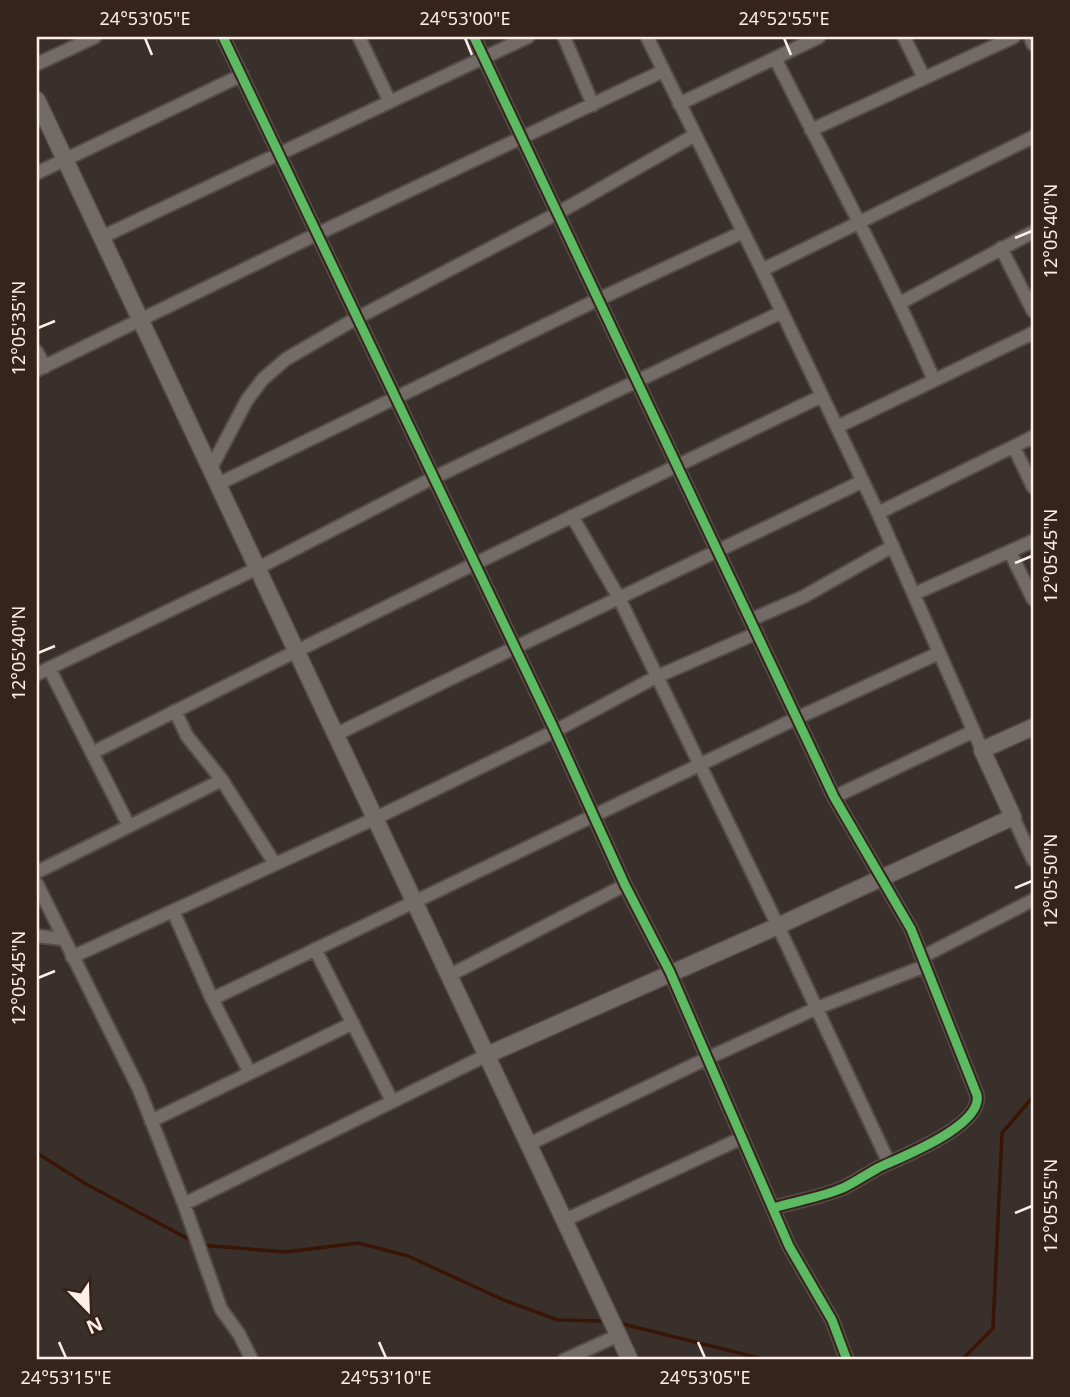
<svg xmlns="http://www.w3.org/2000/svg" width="1070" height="1397" font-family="'Noto Sans',sans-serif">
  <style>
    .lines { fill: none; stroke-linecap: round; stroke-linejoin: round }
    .stream { stroke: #381504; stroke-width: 3.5 }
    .street-casing { stroke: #554c48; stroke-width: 16 }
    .secondary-casing { stroke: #554c48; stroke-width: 19 }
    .street { stroke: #736b66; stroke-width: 12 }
    .secondary { stroke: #736b66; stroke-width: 16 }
    .cycleway-casing { stroke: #36241c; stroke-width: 13 }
    .cycleway { stroke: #5cba63; stroke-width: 9 }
    .ticks { fill: none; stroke: #fcefea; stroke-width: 2.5 }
    .neatline { fill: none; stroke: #fcefea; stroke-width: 2.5 }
    .ticks-label { font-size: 18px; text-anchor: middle; fill: #fcefea }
  </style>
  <rect width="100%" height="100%" fill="#3a302b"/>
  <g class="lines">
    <path class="stream" d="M37,1153L86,1184L194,1242
      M201,1245L285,1252L358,1243L408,1256L506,1301L558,1320L605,1321
      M619,1323L767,1360
      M962,1360L993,1328L1002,1133L1033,1097"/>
    <g class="street-casing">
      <path id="street" d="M223,37L555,731L625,885L670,972L789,1246L832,1320L847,1360
        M359,37L390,102
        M474,37L834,797L911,929L977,1095C983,1126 901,1157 878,1168C867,1174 857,1181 845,1187C823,1197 796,1201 773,1208
        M564,37L593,105
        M647,37L762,270L878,513L982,750
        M904,37L924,78
        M1030,37L1033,44
        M775,58C829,165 886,270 934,380
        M37,64L95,37
        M679,104L819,37
        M811,130L1014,37
        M37,173L242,75
        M102,237L528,37
        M1001,248L1033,311
        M762,270L1033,137
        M900,303L1033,232
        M37,352L45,367
        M37,370L317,234L663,71
        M837,427L1033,333
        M1014,447L1033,487
        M211,468L247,400L263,379L286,359L357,318L558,213L695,135
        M218,484L599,299L743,232
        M878,513L1033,437
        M572,516L619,598L778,926L889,1163
        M1010,552L1033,599
        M914,594L1033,541
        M750,620L803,597L893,546
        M49,668L92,753C334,631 578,513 822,396
        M37,674L258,568L433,478L782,312
        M175,711L187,736L222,780L275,864
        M337,734C511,648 688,566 863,481
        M92,753L129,826
        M834,797L974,731
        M1013,817L1033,860
        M37,872L222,780
        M37,884L139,1089L184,1204L221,1309L239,1334L252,1360
        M173,911L212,999L250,1073
        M37,936L63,939
        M315,949L392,1101
        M72,957L376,818L555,731L656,677L757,633
        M922,957L1033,900
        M450,975L625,885
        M212,999L797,718L939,653
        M151,1121L353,1023
        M529,1144L708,1058L817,1008L925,966
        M184,1204L487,1055
        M565,1220L742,1138
        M564,1360L619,1335"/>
    </g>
    <g class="secondary-casing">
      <path id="secondary" d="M37,100L630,1360
        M487,1055L778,926L1013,817L982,750L1033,727"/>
    </g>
    <use href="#street" class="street"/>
    <use href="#secondary" class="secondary"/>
    <g class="cycleway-casing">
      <path id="cycleway" d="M223,37L555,731L625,885L670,972L789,1246L832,1320L847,1360
        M474,37L834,797L911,929L977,1095C983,1126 901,1157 878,1168C867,1174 857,1181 845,1187C823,1197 796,1201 773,1208"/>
    </g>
    <use href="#cycleway" class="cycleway"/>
  </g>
  <path class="ticks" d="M145,38L152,55M465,38L472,55M784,38L791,55M1015,238L1032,231M38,328L55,321M1015,563L1032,556M38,653L55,646M1015,888L1032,881M38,978L55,971M1015,1213L1032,1206M59,1342L66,1358M379,1342L386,1358M698,1342L705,1358"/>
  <rect width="1070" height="1397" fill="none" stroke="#36241c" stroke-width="77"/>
  <g transform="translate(88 1310) rotate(157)" stroke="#36241c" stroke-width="5" paint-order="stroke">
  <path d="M0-5L12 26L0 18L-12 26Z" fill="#fcefea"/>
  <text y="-10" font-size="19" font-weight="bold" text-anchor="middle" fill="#fcefea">N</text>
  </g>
  <rect x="38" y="38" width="994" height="1320" class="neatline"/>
  <g class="ticks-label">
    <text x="145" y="25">24°53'05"E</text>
    <text x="465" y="25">24°53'00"E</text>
    <text x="784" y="25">24°52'55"E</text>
    <text transform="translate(1051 231) rotate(-90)" y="6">12°05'40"N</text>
    <text transform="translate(19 328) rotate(-90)" y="6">12°05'35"N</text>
    <text transform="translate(1051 556) rotate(-90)" y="6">12°05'45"N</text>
    <text transform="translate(19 653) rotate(-90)" y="6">12°05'40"N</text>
    <text transform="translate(1051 881) rotate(-90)" y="6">12°05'50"N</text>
    <text transform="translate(19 978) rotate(-90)" y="6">12°05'45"N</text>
    <text transform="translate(1051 1206) rotate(-90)" y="6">12°05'55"N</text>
    <text x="66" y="1384">24°53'15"E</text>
    <text x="386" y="1384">24°53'10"E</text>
    <text x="705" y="1384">24°53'05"E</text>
  </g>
</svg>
